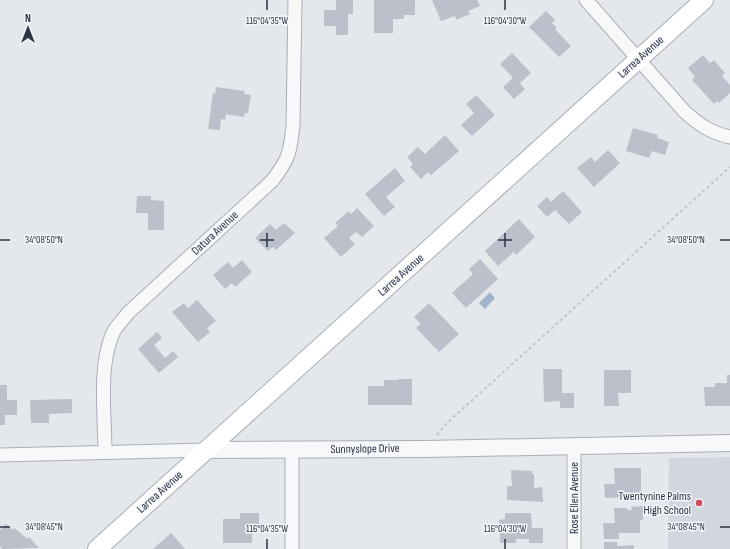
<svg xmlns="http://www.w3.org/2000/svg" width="730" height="549" font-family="'Sofia Sans Condensed',sans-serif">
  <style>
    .built { fill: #d2d6de }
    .water { fill: #9fb4cc }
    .building { fill: #bbc0ca }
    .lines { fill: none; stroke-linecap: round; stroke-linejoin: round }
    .minor-casing { stroke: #a9aeb7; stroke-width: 15 }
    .tertiary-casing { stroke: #a9aeb7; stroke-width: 18 }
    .secondary-casing { stroke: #a9aeb7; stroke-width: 20 }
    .path { stroke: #c2c5cb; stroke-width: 2; stroke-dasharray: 3 3; stroke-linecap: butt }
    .minor { stroke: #f7f8fa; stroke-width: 13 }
    .tertiary { stroke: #f7f8fa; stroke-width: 16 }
    .secondary { stroke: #fff; stroke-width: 18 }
    .ticks { fill: none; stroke: #2b3445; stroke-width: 1.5 }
    .poi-dot { fill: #d1495b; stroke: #f4f6f9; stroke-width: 1.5 }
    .labels { text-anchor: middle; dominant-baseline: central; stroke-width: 3; stroke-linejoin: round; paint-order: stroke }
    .street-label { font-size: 12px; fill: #2b3445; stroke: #f4f6f9 }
    .poi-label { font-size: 12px; fill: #2b3445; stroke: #f4f6f9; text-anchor: end }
    .ticks-label { font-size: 10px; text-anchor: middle; fill: #2b3445; stroke: #f4f6f9; stroke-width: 3; stroke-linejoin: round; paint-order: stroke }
  </style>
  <rect width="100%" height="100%" fill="#e4e7ec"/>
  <path class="built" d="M730,457V549H668L669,458Z"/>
  <path class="water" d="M490,292L495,298L485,309L479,303Z"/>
  <path class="building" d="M336,0H353V14H348V35H336V26H324V10H336Z
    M374,0H415V15H404V19H393V33H374Z
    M432,0H477L480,6L468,11L470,14L456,20L455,16L441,21Z
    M546,11L555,20L552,23L557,28L555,29L571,46L559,57L529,27Z
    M512,53L531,73L520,83L525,89L514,99L503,87L513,78L500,64Z
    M703,55L710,63L714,60L725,73L722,76L730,85V93L719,103L717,101L714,104L692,80L695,77L688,68Z
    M216,87L245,91L244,94L251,95L248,113H245L244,117L226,114L225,120L221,119L220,130L208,129L213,93L215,94Z
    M476,95L495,115L472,136L461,125L474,113L466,104Z
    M633,128L658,135L657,138L669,142L665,155L652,151L649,158L626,151Z
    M445,135L459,151L431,175L428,172L421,179L410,167L413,164L407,157L418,147L425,154Z
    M608,150L620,163L594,187L577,168L591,157L595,162Z
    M395,168L405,181L386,197L395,207L384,216L365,194Z
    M563,191L582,212L569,224L555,210L547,217L537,206L547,197L551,202Z
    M137,196H151V200L164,201V230H148V213H136Z
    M357,208L374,226L362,237L356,232L349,238L355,244L341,257L324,238L338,226L335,223L349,211L351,214Z
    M519,219L535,237L516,255L514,252L498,266L485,251Z
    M284,223L295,233L276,250L273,247L268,251L255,238L270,224L276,230Z
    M480,259L498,279L466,308L452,293L473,274L469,269Z
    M242,260L252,272L235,287L232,283L225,289L213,275L228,262L233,268Z
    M197,300L216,321L207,328L210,332L198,342L172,312L184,303L188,308Z
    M429,303L459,334L439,352L416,328L421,324L414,317Z
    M157,332L162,338L154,345L165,358L173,351L178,357L159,373L138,349Z
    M543,369H562V393H574V408H560V401L544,402Z
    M604,370H631V393H618L619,406H604Z
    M727,375H730V406H705L704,387H715V383H727Z
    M398,379H412V405H368V386H384V380H398Z
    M0,385H7V400H17V415H5V425H0Z
    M72,399V413L49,414V423H31L30,400Z
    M614,468H641V497L605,498L604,484H615Z
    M511,470L532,471V474H534V488L542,487L543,502L507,500V486H512Z
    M643,506V520H640V533H619V539H604L603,523H615L614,508H627V510H632L631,507Z
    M240,513H259V528H252V543H223V519H240Z
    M505,513H531L532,528H543V543H529V539H516V543H500L499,520L505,519Z
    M6,524L12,530L14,528L28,539L29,537L39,548L2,549L0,546V530Z
    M171,533L185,549H153Z
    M604,542H617V546L634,545V549H604Z"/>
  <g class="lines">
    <g class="minor-casing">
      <path id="minor" d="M586,0L684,111C698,124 711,133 730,137
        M105,452C105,416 98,366 113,333C116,326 124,319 128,313L272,181C289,159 290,153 293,126L295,0
        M0,455L208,450
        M292,549V450
        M574,549V447"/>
    </g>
    <g class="tertiary-casing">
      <path id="tertiary" d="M208,450L426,449L730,443"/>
    </g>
    <g class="secondary-casing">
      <path id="secondary" d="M97,549L704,0"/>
    </g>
    <path class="path" d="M437,435L447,423L730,167"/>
    <use href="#minor" class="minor"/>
    <use href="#tertiary" class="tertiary"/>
    <use href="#secondary" class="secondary"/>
  </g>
  <path class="ticks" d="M267,0V10M505,0V10M267,233V247M505,233V247M0,240H10M260,240H274M498,240H512M720,240H730M0,527H10M720,527H730M267,539V549M505,539V549"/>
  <circle class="poi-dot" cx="699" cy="503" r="4"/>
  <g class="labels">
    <g class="street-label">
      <text transform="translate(641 57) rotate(-42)">Larrea Avenue</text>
      <text transform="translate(215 233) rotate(-43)">Datura Avenue</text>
      <text transform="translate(401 275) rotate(-42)">Larrea Avenue</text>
      <text transform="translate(365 449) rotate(-1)">Sunnyslope Drive</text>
      <text transform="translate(160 492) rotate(-42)">Larrea Avenue</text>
      <text transform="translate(574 498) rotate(-90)">Rose Ellen Avenue</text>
    </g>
    <g class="poi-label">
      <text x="691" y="496">Twentynine Palms<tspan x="691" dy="14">High School</tspan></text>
    </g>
  </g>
  <g class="ticks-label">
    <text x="267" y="24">116°04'35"W</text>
    <text x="505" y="24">116°04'30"W</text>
    <text x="44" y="243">34°08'50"N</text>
    <text x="686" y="243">34°08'50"N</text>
    <text x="44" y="530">34°08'45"N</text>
    <text x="686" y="530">34°08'45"N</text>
    <text x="267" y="532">116°04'35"W</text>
    <text x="505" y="532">116°04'30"W</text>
  </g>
  <g transform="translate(28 28)" stroke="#f4f6f9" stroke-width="3" paint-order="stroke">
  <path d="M0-3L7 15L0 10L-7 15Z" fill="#2b3445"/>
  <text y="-6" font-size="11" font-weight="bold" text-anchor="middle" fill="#2b3445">N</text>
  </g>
</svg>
